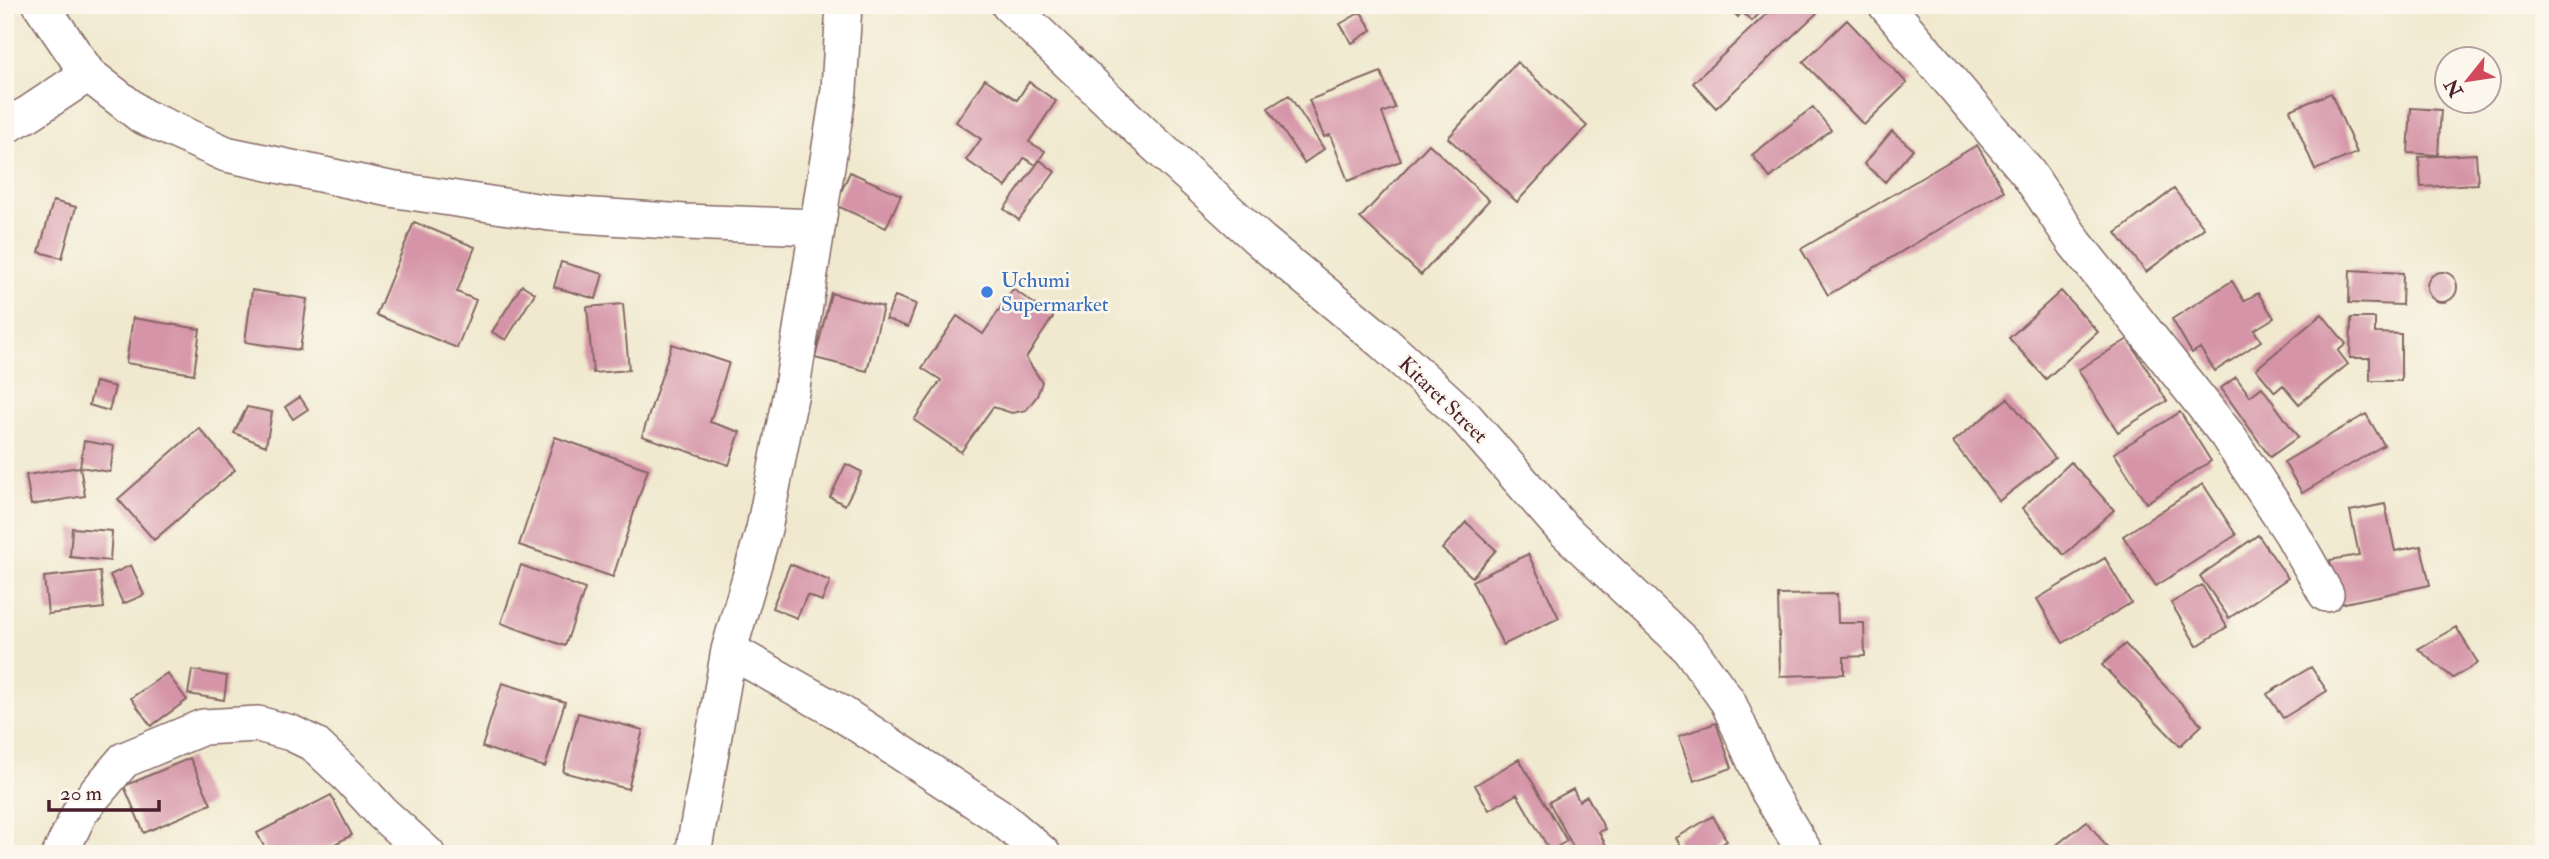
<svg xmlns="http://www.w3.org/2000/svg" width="2549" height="859" font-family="'IM FELL Double Pica',serif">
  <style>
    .building { fill: #d594a7 }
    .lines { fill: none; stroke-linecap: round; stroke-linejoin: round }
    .street-casing { stroke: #846664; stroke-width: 38 }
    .street { stroke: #fff; stroke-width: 35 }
    .shop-dot { fill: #3f7fe0; stroke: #fbf7ec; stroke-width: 2.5 }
    .labels { text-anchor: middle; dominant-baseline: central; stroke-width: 5; stroke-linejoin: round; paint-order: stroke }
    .shop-label { font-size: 21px; fill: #366cbe; stroke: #fbf7ec; text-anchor: start }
    .street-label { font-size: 21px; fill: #4a1f2b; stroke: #fbf7ec }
  </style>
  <rect width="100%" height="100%" fill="#fbf7ec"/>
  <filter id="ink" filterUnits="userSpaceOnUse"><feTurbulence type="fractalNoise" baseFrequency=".0143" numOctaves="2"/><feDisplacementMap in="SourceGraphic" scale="14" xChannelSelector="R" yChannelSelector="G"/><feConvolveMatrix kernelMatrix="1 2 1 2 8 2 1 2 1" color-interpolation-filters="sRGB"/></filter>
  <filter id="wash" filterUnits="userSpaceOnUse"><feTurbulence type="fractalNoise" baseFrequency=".00686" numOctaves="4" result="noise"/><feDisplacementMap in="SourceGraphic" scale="28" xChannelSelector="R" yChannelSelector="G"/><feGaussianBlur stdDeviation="1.57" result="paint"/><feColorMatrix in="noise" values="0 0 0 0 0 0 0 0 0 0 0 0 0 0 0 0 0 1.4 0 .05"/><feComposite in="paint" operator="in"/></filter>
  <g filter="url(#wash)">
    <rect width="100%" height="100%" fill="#f0e9cf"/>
    <g id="blocks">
      <path class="building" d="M1726,5H1768L1752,21L1742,12L1738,17Z
        M1776,5H1810L1817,13L1716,108L1693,83Z
        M1361,12L1372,30L1352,43L1340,24Z
        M1847,20L1907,83L1864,125L1803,62Z
        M1517,62L1587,126L1517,202L1448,138Z
        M1381,72L1395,108L1382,113L1401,161L1348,181L1330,135L1324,137L1309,100Z
        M985,79L1017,100L1029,82L1056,101L1029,142L1045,151L1036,165L1024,158L1006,187L966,160L981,139L956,122Z
        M2331,93L2357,153L2315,170L2290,110Z
        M1289,95L1324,149L1304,163L1268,108Z
        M1813,107L1831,130L1770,178L1752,155Z
        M2411,108L2441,110L2438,155L2408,153Z
        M2536,115H2544V171H2536Z
        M1892,131L1913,149L1885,182L1864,164Z
        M1429,144L1489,200L1421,275L1360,218Z
        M1977,145L2004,191L1828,295L1801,249Z
        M2476,154L2478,184L2421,187L2419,157Z
        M1040,160L1055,172L1019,220L1004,209Z
        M850,172L901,195L886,228L835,205Z
        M2174,189L2204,228L2146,272L2116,233Z
        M53,201L76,207L62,258L39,252Z
        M414,222L475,247L457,292L476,300L457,348L376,315Z
        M561,262L603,274L596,299L554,287Z
        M2350,270L2403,273L2402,305L2349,303Z
        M2427 287a15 15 0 1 1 30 0a15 15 0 1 1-30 0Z
        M2232,281L2244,301L2258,293L2274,318L2254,330L2261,341L2215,371L2200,348L2192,353L2172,319Z
        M522,285L535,293L506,340L492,332Z
        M1013,289L1053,317L1026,358L1042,382L1037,396L1026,410L1012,413L993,407L961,452L914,420L941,380L922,368L957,316L983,334Z
        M252,290L307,299L300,350L245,342Z
        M2061,291L2098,332L2046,379L2009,338Z
        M831,293L883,307L867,371L815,358Z
        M895,296L916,304L908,327L886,319Z
        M623,304L629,370L593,373L587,307Z
        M2322,314L2346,344L2338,351L2348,364L2299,404L2283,385L2275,392L2256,369Z
        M133,318L200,329L194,374L126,363Z
        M2351,318H2375V333L2401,334V381H2370V358H2350Z
        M2128,339L2167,401L2118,432L2078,370Z
        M672,344L729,363L710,422L740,432L729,465L642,436Z
        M2236,377L2250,396L2262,387L2298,437L2270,457L2221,388Z
        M95,382L115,387L109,411L89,405Z
        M300,397L308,409L293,419L285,407Z
        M2008,398L2055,458L1999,501L1953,442Z
        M247,407L272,412L266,446L234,433Z
        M2180,412L2211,461L2146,503L2114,453Z
        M2366,414L2384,445L2302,493L2284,462Z
        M199,428L235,470L154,540L118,499Z
        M555,437L648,469L613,577L519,545Z
        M84,441L114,446L110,472L80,467Z
        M2071,462L2114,510L2064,555L2022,508Z
        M846,464L862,472L845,505L830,497Z
        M80,467L85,496L31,505L26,475Z
        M2203,484L2236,535L2156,586L2123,536Z
        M2385,504L2395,551L2421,546L2430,585L2340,604L2330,560L2359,555L2350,511Z
        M1466,522L1496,550L1472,577L1442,549Z
        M72,528L112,531L110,561L70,557Z
        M2258,535L2288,578L2229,618L2200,576Z
        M1528,554L1559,618L1503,645L1472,581Z
        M2105,558L2131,603L2063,643L2037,599Z
        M790,564L830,581L822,601L807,595L797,618L772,608Z
        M131,565L144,595L123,604L110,575Z
        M521,565L585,589L565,646L501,623Z
        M100,571L104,608L48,614L44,577Z
        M2202,585L2227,627L2197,646L2171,603Z
        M1837,594L1838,623H1864L1865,656L1844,657V674L1780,676L1778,595Z
        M2456,627L2478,663L2453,678L2418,649Z
        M2125,644L2202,725L2180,746L2102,665Z
        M2311,667L2327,691L2283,718L2267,694Z
        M192,670L227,676L224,700L188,694Z
        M167,673L187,700L151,726L131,698Z
        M502,683L565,702L545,767L482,747Z
        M578,713L643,730L628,789L563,772Z
        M1716,723L1732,768L1694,781L1679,736Z
        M190,758L211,804L144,833L124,786Z
        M1519,759L1567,841L1550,851L1517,794L1489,810L1475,785Z
        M1573,789L1579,801L1587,796L1605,829L1599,832L1610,853L1577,854L1549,802Z
        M331,795L352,835L316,854H268L257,833Z
        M1713,816L1727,841L1704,854H1685L1676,838Z
        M2087,821L2112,854H2045Z"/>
    </g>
  </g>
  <g filter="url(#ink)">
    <use href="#blocks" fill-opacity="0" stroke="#846664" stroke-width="2"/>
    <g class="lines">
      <g class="street-casing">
        <path id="street" d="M41,5L88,74L142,116L226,154L390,189L550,213L685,222L816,227
          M1009,5L1145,135L1261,241L1383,342L1466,418L1562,528L1689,648L1728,702L1767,789L1806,854
          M1886,5L2028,173L2075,243L2227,435L2291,532L2326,594
          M5,126L28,114L88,74
          M729,650L839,712L1000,817L1043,854
          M60,854L80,812L124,760L203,727L258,724L291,733L314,744L350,778L382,813L427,854
          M693,854L729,650L764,529L792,387L839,90L844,5"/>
      </g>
      <use href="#street" class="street"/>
    </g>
  </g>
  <circle class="shop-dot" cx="987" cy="292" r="7"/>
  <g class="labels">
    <g class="shop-label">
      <text x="1001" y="280">Uchumi<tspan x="1001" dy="24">Supermarket</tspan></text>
    </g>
    <g class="street-label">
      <text transform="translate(1443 400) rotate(44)">Kitaret Street</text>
    </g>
  </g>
  <rect width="2549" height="859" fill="none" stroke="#fbf7ec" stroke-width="28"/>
  <g transform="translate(2468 80) rotate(240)"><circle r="33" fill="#fbf7ec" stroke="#b4a19f" stroke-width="2"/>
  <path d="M0-5L12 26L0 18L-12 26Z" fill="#d1495b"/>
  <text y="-10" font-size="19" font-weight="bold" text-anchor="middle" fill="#4a1f2b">N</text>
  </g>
  <path d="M49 800v10h110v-10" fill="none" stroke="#4a1f2b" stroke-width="3.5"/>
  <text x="60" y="800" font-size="21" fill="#4a1f2b" stroke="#fbf7ec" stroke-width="5" paint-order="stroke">20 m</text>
</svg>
